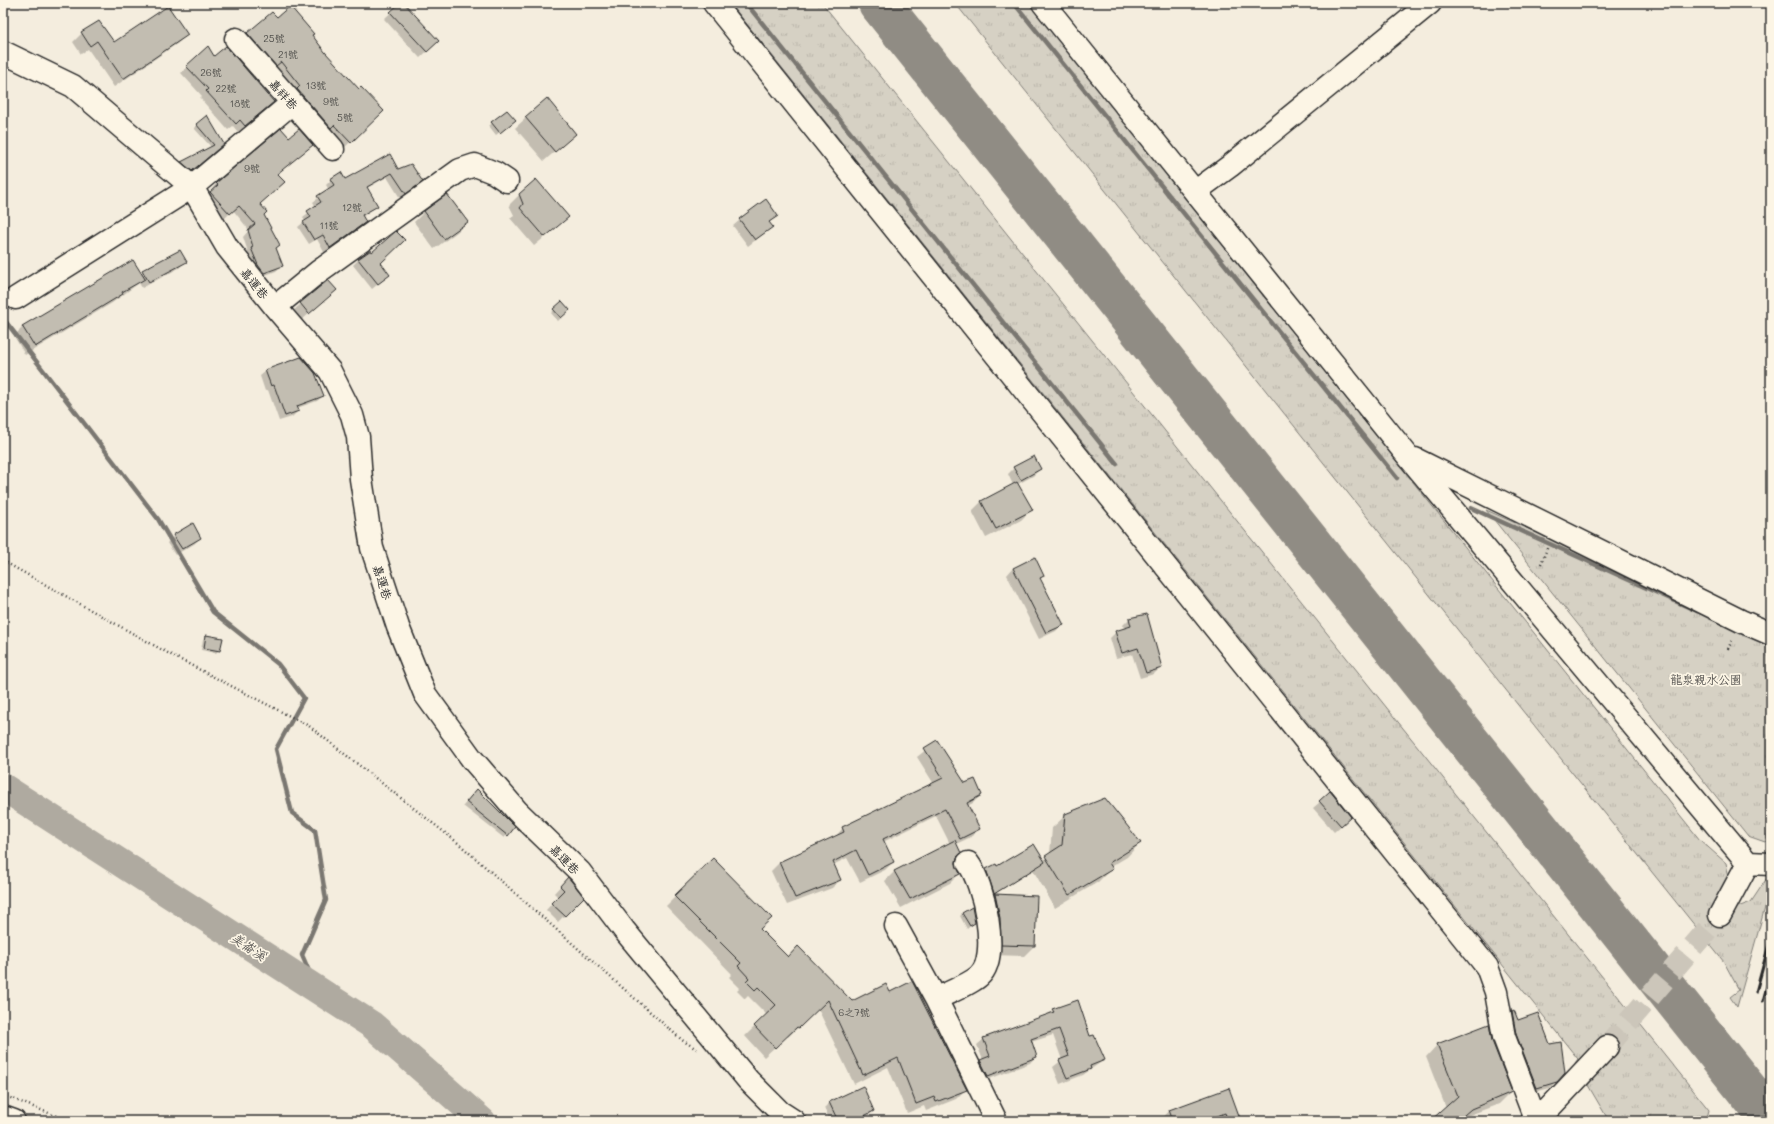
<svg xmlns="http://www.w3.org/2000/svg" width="1774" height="1124" font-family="Mali,'LXGW WenKai TC',sans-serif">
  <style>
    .grass { fill: url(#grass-tufts); stroke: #807e78 }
    .shadow { fill: #0003 }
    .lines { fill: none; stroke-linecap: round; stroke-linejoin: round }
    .stream { stroke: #7a7771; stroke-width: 4.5 }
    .river { stroke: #afaaa0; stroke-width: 28 }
    .taxiway { stroke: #908c84; stroke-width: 42 }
    .building { fill: #c2bdb1; stroke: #2b2b2b }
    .minor-tunnel { stroke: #ccc6ba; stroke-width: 22; stroke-dasharray: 22 11; stroke-linecap: butt }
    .minor-casing { stroke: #2b2b2b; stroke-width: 25 }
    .path { stroke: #2b2b2b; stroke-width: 2.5; stroke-dasharray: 1 3; stroke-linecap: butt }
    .minor { stroke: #fcf5e5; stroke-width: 22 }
    .rail { stroke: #2b2b2b; stroke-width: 3 }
    .labels { text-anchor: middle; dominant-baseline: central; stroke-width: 3.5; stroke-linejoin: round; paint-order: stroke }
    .number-label { font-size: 10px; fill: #51504c }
    .street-label { font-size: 12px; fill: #2b2b2b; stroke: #fcf5e5 }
    .park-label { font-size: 12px; fill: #565451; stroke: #fcf5e5 }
    .water-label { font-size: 13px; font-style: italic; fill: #595754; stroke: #fcf5e5 }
  </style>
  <defs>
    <pattern id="grass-tufts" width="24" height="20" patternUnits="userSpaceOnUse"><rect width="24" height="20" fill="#d6d1c4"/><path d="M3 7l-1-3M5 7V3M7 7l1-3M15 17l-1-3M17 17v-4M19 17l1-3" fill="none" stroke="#b8b4a9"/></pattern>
  </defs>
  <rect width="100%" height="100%" fill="#f4edde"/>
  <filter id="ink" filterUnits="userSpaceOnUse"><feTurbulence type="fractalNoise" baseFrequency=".025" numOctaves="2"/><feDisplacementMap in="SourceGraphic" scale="8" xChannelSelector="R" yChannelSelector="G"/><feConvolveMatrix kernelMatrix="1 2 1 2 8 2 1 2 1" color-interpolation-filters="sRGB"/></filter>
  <g filter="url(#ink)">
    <path class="grass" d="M730,3H822L1709,1110L1706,1121H1609L1575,1063L1578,1059Z
      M955,3H1029L1700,840L1726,863L1735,908L1751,902L1771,872V886L1737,1007L1730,997L1739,990L1724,962Z
      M1486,510L1771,636V822L1765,842L1748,836Z"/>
    <path class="shadow" d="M401,3L438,41L420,58L384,19Z
      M277,19L373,120L341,151L239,42L248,34Z
      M82,33L114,44L187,35L178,43L114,87L88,49L81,54L73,42Z
      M214,58L266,108L238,132L233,126L228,130L200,98L202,96L181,73L187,67Z
      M547,99L565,143L544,161L515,128Z
      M492,123H511L496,135L489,126Z
      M197,125L219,146L188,173L179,165L211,147L194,128Z
      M281,130L289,138L312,145L276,174L258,204L282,265L276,271L258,278L246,254L248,252L243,237L249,230L233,210L224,219L205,198L216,184Z
      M398,170L416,186L400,198L387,177L367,188L377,206L362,217L365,222L360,227L324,252L317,239L309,244L298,227L305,221L303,217L316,207L313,202L329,190L326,185L331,180L345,181Z
      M519,195L557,227L534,246L510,218L514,215L509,205Z
      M447,196L467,222L457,232L434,249L414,222L424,212Z
      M776,216L769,223L772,227L748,246L733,226L740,220Z
      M359,259L380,263L389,275L372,289L353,265Z
      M185,262L179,268L142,288L139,283L112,303L25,355L14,336L23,327L143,271Z
      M336,290L302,320L294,310L301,304Z
      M562,303L569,310L558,321L551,313Z
      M266,371L323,396L317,401L297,408L298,411L292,417L279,421L268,390L265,391L260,376Z
      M1014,468L1040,469L1033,476L1018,484L1031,510L1021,520L986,538L972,511L982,501L1013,485L1008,474Z
      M192,525L200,538L194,544L175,555L167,543L174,536Z
      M1035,558L1043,576L1040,580L1062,624L1056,631L1039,639L1007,575L1013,568Z
      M1146,615L1160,668L1154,674L1140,678L1132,654L1116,658L1110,638L1116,632L1124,629L1123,625L1129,619Z
      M206,636L219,650L216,653L201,650L203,639Z
      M937,741L965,784L981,795L973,803L967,806L979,829L971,837L956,844L954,863L959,874L950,883L901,908L885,881L894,872L950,844L936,816L883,842L893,862L885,870L860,882L847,858L833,865L840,880L832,888L787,905L771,871L779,863L835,837L843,828L934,784L917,757Z
      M477,790L496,807L507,835L504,838L463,806Z
      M1320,802L1343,824L1334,832L1313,808Z
      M1066,815L1140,843L1127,857L1110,867L1111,869L1098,882L1055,908L1033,870L991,896L983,873L987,870L997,867L1043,860L1050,854L1052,828Z
      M713,859L759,929L788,958L852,1003L890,993L965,1090L956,1099L926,1111L924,1106L907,1113L888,1067L854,1084L818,1009L788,1037L787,1036L764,1057L745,1036L767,1015L748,996L745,999L737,991L740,988L729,977L732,974L666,906Z
      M567,879L582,897L558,922L546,910L558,897L554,893Z
      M995,895L1036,897L1034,946L1024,956L992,955L985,905Z
      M963,913L974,923L967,929L960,916Z
      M1053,1010L1089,1037L1104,1060L1083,1075L1060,1084L1053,1067L1062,1060L1053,1035L1031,1042L1036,1056L1030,1063L982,1082L974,1068L983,1060L977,1045L984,1039L1048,1015Z
      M1513,1012L1518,1021L1549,1045L1564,1072L1550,1088L1531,1093L1506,1018Z
      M1488,1025L1491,1042L1511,1092L1499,1104L1467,1116L1471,1121H1432L1446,1108L1426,1057L1437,1045Z
      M1228,1089L1240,1121H1160L1170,1110Z
      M829,1103L873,1111L868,1116L858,1121H830L824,1108Z"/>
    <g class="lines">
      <path class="stream" d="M746,3L1117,464
        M1014,3L1397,478
        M3,318L158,519L213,612L278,664L304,698L276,749L292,813L315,830L326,900L302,955L317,990
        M1471,508L1697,611"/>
      <path class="river" d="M3,787L372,1025L482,1121"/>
      <path class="taxiway" d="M879,3L1771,1120"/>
    </g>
    <path class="building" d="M400,3H404L439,41L427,52L390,12Z
      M168,6L188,35L123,79L97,41L90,46L81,32L99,21L114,42Z
      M290,6L314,34L312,35L325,52L359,89L361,87L384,111L351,143L334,125L331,128L297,89L300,86L281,62L276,66L247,33L272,12L277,17Z
      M208,46L214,56L226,46L274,102L245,126L240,120L236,124L206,91L208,89L186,66Z
      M547,98L576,134L555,152L525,117Z
      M507,110L516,120L500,133L491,122Z
      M207,115L224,144L192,171L181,162L214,145L196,124Z
      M281,128L289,137L299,129L313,145L277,174L285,182L260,204L267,212L264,215L280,245L276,248L283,266L264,273L258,265L251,248L253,247L248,230L255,224L239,206L230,214L210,192L218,185L216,183Z
      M390,154L398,169L411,164L423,182L406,194L392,173L367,187L378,206L362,215L366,222L330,248L323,235L314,240L303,222L311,217L307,211L321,202L317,196L334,185L330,179L341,172L345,179Z
      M536,179L569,217L545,237L520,208L523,204L519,194Z
      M447,194L468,222L444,239L424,211Z
      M766,199L778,216L769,222L773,227L755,240L739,219Z
      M396,231L405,240L381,263L390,275L378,284L358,259L371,250L372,252Z
      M180,250L187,262L149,282L142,270Z
      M133,260L145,279L122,292L123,294L35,347L22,326Z
      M328,280L337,290L309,314L300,303Z
      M562,301L570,310L561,318L553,309Z
      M301,357L315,373L324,396L297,406L299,411L285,416L274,385L271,386L265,370Z
      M1034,456L1041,469L1021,480L1013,467Z
      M1017,482L1033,510L996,529L981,501Z
      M193,523L201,538L182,549L173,535Z
      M1035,557L1044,576L1040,578L1064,625L1046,633L1013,568Z
      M1147,614L1162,668L1146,673L1138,648L1122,653L1115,631L1131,626L1129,618Z
      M206,635L223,638L220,651L204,648Z
      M937,740L965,783L975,779L982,795L967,803L980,829L960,839L945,809L883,839L894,862L868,875L856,850L833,862L841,880L795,898L779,862L844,832L842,827L943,778L924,748Z
      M477,789L515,827L508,836L466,802Z
      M1330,791L1351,817L1341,826L1319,801Z
      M1105,798L1141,843L1109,863L1113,869L1069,895L1045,856L1062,845L1065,814Z
      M955,840L961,853L957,857L956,863L960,874L910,899L894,871Z
      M1034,844L1045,862L994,894L986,869L996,864L997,866Z
      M713,858L772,918L760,929L788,957L798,946L852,1001L886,984L890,992L912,981L967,1090L936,1102L934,1097L916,1104L898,1058L863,1075L828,1000L799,1028L797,1027L775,1048L754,1026L776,1005L758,987L755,990L746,981L749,978L738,966L741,963L674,896Z
      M568,877L584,897L565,916L551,903L564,890L560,886Z
      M995,894L1037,896L1035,946L1001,945L1000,918Z
      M972,907L975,923L970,926L962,913Z
      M1078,1000L1090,1036L1094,1035L1105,1060L1090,1066L1091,1069L1067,1078L1059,1060L1069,1056L1059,1029L1031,1039L1037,1057L988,1076L980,1060L990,1056L983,1038L1054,1012L1052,1009Z
      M1514,1010L1518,1020L1538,1013L1550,1044L1561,1042L1565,1073L1557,1082L1537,1088L1516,1034L1512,1011Z
      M1489,1024L1492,1041L1512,1092L1471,1109L1457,1121H1430L1458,1096L1437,1044Z
      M863,1086L874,1111L854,1121H838L829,1102Z
      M1229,1088L1241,1121H1228L1225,1113L1205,1121H1173L1169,1110Z"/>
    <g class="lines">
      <path class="minor-tunnel" d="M1607,1047L1720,915"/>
      <g class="minor-casing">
        <path id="minor" d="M714,3L1487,967L1496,992L1504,1037L1536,1121
          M1043,3L1407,455L1748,863L1771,864
          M236,39L333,149
          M3,52L73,86L192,187L227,247L275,307L330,371L352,415L358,437L361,479L372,548L398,627L425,694L472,759L517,811L580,872L624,930L748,1080L780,1112L794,1121
          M1196,191L1230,166L1430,3
          M16,298L192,187L292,103
          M275,307L318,272L460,170L475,165L495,173L507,181
          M1415,459L1741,621L1771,634
          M1720,915L1748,863
          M896,926L936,999L996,1121
          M936,999C949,992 969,985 979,976C1001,957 983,882 968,863
          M3,1117L14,1121
          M1537,1121L1607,1047"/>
      </g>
      <path class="path" d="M3,561L175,657L309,726L458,843L682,1040L698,1050
        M1541,564L1548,546
        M1728,649L1733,638
        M3,1095L69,1121"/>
      <use href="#minor" class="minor"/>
      <path class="rail" d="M1756,992L1771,937
        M1763,1001L1771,970
        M1770,1009L1771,1004
        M1719,1121H1720"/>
    </g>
  </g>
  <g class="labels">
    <g class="number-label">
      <text x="274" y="38">25號</text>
      <text x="288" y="54">21號</text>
      <text x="211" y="72">26號</text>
      <text x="316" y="85">13號</text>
      <text x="226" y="88">22號</text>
      <text x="331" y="101">9號</text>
      <text x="240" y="103">18號</text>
      <text x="345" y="117">5號</text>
      <text x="252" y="168">9號</text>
      <text x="352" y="207">12號</text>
      <text x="329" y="225">11號</text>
      <text x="854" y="1012">6之7號</text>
    </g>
    <g class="street-label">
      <text transform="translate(284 94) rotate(48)">嘉祥巷</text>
      <text transform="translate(255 283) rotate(51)">嘉運巷</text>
      <text transform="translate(383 582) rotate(72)">嘉運巷</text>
      <text transform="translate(565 859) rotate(45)">嘉運巷</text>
    </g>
    <g class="park-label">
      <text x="1706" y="679">龍泉親水公園</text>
    </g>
    <g class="water-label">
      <text transform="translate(249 946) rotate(33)">美崙溪</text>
    </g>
  </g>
  <rect width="1774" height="1124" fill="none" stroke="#fcf5e5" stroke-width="16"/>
  <rect x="8" y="8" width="1758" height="1108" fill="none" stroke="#2b2b2b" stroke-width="1.5" filter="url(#ink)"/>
</svg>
